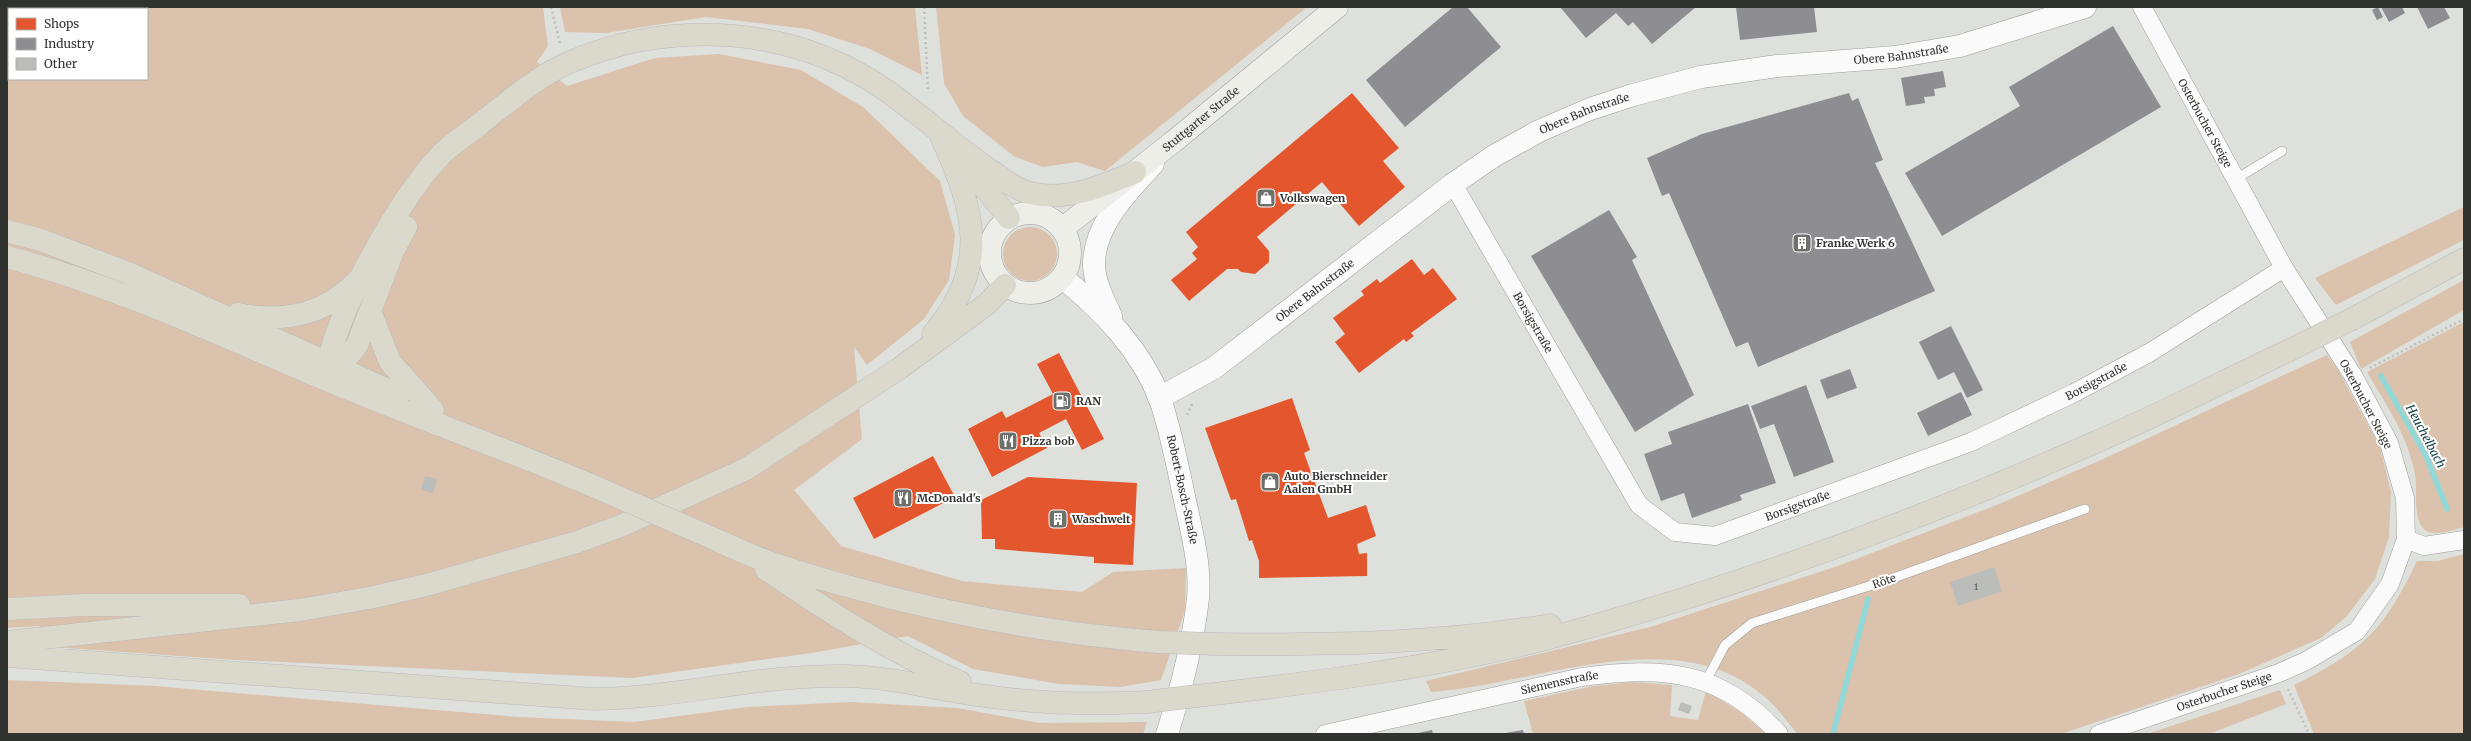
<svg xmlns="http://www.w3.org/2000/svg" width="2471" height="741" font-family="Merriweather,serif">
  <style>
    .green { fill: #dac2ac }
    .shops { fill: #e4572e }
    .industry { fill: #8d8d92 }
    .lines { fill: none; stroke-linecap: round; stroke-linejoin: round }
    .stream { stroke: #91d8d9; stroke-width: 5.5 }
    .building { fill: #bbbdbb }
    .service-casing { stroke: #9ea09c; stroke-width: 10 }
    .minor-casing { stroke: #9ea09c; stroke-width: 19 }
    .tertiary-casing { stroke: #9ea09c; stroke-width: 23 }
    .secondary-casing { stroke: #9ea09c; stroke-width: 23 }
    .trunk-casing { stroke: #bbbcba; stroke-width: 23 }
    .path { stroke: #bebfbe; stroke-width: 2.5; stroke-dasharray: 2 3; stroke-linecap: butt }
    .service { stroke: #fafafa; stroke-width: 9 }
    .minor { stroke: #fafafa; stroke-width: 18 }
    .tertiary { stroke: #fafafa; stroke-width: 22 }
    .secondary { stroke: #eeeee9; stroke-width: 22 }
    .trunk { stroke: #dbd8cc; stroke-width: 22 }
    .trunk-bridge-casing { stroke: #bbbcba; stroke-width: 23; stroke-linecap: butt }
    .trunk-bridge { stroke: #dbd8cc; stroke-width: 22 }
    .labels { text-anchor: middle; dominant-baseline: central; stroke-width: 4; stroke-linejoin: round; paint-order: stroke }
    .number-label { font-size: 9px; fill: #545653 }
    .street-label { font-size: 11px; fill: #313330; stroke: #fff }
    .poi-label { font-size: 11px; font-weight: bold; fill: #313330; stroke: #fff; text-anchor: start }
    .water-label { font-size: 12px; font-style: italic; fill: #114043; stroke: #fff }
  </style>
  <rect width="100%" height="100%" fill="#dee0dc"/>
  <path class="green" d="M85,7H543L548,46L537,62L567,86L655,58L719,54L801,70L863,107L940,181L955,235L949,280L924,319L867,365L854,347L862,439L794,490L841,546L962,581L1082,592L1113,572L1186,568L1185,611L1161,680L1120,687L1059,684L973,669L908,636L811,653L632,678L235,660L39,646V626L7,628V29L9,28V79H147V9H78Z
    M560,7H915L922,75L870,49L808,29L706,17L606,33L565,32Z
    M936,7H1307L1105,171L1077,162L1043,167L1015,157L963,116L944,83Z
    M2464,207V240L2336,305L2315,278Z
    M1003 254a27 27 0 1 1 54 0a27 27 0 1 1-54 0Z
    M2464,280V310L2361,369L2350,342Z
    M2464,322V527C2454,530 2435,537 2425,530C2412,520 2418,490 2415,475C2409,438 2386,404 2367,372Z
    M2327,355L2338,370L2380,447L2391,492L2389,537L2375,579L2346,617L2321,638L2239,674L2061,734H1797C1791,725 1784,718 1778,710C1690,612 1540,685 1431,692L1426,681L1650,627L1838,566L1999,504L2101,460Z
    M2464,554V734H2314L2294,685C2362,652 2384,630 2417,561H2438Z
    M7,680L155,686L518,717L634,722L747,707L850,702L957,708L1040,723L1147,722L1143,734H7Z
    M1633,682L1672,685L1670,716L1698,720L1706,691L1742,713L1766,734H1533L1524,701L1594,686Z
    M2280,690L2286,704L2217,731L2207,734H2147Z"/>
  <path class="shops" d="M1352,93L1399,148L1383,161L1405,187L1359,226L1336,199L1333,201L1330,197L1332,194L1322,182L1257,237L1269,251V262L1255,274L1241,272L1238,269H1227L1189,301L1171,280L1197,259L1192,253L1198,247L1186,232Z
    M1412,259L1424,275L1433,268L1457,299L1411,333L1414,336L1406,342L1404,339L1359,373L1335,342L1345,334L1333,318L1364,295L1361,291L1377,279L1380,283Z
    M1059,353L1104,439L1082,450L1066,419L1039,433L1047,448L992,477L968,429L1002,411L1006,418L1053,394L1037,364Z
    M1292,398L1310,450L1304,453L1328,518L1366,505L1376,536L1357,544L1359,554L1367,553V576L1259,578V561L1252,540L1249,541L1236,499L1231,500L1205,428Z
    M933,456L955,497L874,539L853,498Z
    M1028,477L1137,483L1133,565L1094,563V557L995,549V539H982L981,500Z"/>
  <path class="industry" d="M1453,7H1467L1501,47L1405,127L1366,80Z
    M1560,7H1696L1652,44L1633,22L1628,26L1616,13L1586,38Z
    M1736,7H1814L1817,32L1740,40Z
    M2378,7L2383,17L2377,20L2372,10Z
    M2381,7H2402L2405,13L2389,22Z
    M2417,7H2444L2450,18L2428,29Z
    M2113,26L2161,107L1942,236L1905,173L2020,106L2009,87Z
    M1943,71L1946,87L1934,89L1935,96L1924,97L1925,103L1906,106L1901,78Z
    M1849,93L1852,101L1858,98L1883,160L1875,163L1935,291L1758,367L1748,342L1736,347L1669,193L1662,196L1647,158L1702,134Z
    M1609,210L1637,257L1632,260L1694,395L1635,432L1531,256Z
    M1951,326L1983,390L1967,398L1954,372L1938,380L1919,342Z
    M1850,369L1857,388L1827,399L1820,380Z
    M1806,385L1834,462L1794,477L1774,424L1760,429L1751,406Z
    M1961,392L1972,415L1928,436L1917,413Z
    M1748,404L1776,483L1740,495L1742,500L1692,518L1684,493L1661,501L1644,454L1672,444L1668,432Z
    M1432,730L1433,734H1418V733Z
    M1523,730L1524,734H1505V733Z"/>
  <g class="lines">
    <path class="stream" d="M2381,376L2426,456L2447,509
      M1833,734L1868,599"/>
  </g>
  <path class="building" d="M425,476L437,479L433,493L421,490Z
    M1994,567L2002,591L1958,606L1950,582Z
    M1681,702L1692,706L1689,714L1678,710Z"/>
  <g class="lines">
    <g class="service-casing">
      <path id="service" d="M2236,179L2282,151
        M1706,681L1725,645L1752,623L1888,580L2085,509"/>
    </g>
    <g class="minor-casing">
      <g id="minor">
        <path id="s1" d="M1453,184L1639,505L1675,532L1715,536L1971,442L2074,393L2149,353L2284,268"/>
        <path d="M2406,539L2424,546L2464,540"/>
        <path id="s2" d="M1325,734L1582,677C1663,666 1721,670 1779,734"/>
        <path id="s3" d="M2099,734L2279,673L2306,661L2357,631L2390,584L2406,539L2405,498L2389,443L2354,377L2284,268L2142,7"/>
      </g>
    </g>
    <g class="tertiary-casing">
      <g id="tertiary">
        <path id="s4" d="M1063,278C1103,311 1141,350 1160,399C1171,431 1177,464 1184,496C1191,529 1201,565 1198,598C1193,644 1181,690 1167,734"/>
        <path d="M1111,316C1104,300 1095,284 1094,266C1093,226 1127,192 1153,164"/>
        <path id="s5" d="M1159,398L1214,368L1453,184L1494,156L1539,131L1590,109L1633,95L1701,77L1777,66L1895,57L1960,46L2085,7"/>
      </g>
    </g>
    <g class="secondary-casing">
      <g id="secondary">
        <circle cx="1030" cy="253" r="40"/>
        <path id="s6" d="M1062,229L1173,142L1337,7"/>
      </g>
    </g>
    <g class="trunk-casing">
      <path id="trunk" d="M961,159L1009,218
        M7,231L41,240L128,273L399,395
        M7,257C117,286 222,336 327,380C417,418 510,450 600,489
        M370,311L390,362L433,410
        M238,314C283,323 325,315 357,281
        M2352,319L2464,259
        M933,334C991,264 975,211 940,134
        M331,378L357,345L393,251L406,227
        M326,380C328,322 404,188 447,149C458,140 469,132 480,124C509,101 536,77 570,62C673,18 794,26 887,91C922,116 954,145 990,170C1002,178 1016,190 1030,193C1067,202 1102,186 1135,172
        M719,541C760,561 803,574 847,586C949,615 1052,633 1158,642
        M766,569C828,612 891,652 960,682
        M7,609L83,605H239
        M7,642L300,610L374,597L430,584L577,542L623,525L746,469L900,368L987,304L1005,285
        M1214,644C1329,645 1435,644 1550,625
        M7,656L594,699C679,698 761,674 847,676C892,677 934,689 978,695C1036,704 1088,705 1147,702
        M1205,695C1310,683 1414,670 1517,646C1573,633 1628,616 1683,599C1823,555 1961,502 2096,442C2161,414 2224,381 2288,351"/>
    </g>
    <path class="path" d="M551,7L560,44
      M924,7L928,92
      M62,9L69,7
      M7,24H9
      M2370,368L2464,319
      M1187,415L1192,404
      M2288,689L2309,734"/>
    <use href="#service" class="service"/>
    <use href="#minor" class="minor"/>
    <use href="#tertiary" class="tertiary"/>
    <use href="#secondary" class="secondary"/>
    <use href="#trunk" class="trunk"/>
    <g class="trunk-bridge-casing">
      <path id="trunk-bridge" d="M2288,351L2352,319
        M600,489L719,541
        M1158,642L1214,644
        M1147,702L1205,695"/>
    </g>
    <use href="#trunk-bridge" class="trunk-bridge"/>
  </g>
  <defs>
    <g id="shop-square" transform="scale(1)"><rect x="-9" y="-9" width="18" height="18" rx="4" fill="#6e706c" stroke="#fff"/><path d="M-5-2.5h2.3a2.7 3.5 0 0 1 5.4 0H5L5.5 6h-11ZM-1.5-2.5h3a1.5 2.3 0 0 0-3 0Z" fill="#fff"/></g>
    <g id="building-square" transform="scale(1)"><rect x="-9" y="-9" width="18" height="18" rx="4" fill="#6e706c" stroke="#fff"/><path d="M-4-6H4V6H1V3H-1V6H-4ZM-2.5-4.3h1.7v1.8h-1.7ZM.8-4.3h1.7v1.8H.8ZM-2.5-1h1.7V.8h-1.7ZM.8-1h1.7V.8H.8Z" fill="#fff"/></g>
    <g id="fuel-square" transform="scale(1)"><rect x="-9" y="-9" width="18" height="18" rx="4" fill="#6e706c" stroke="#fff"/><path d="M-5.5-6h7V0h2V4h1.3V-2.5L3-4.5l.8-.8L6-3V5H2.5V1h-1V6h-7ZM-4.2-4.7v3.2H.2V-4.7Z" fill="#fff"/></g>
    <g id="restaurant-square" transform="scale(1)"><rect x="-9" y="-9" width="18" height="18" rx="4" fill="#6e706c" stroke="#fff"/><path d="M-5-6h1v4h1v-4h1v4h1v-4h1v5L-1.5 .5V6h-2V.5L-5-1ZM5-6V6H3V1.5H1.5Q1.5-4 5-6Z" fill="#fff"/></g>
  </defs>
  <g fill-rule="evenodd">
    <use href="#shop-square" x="1266" y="198"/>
    <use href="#building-square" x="1802" y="243"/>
    <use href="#fuel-square" x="1062" y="401"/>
    <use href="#restaurant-square" x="1008" y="441"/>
    <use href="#shop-square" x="1270" y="482"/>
    <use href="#restaurant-square" x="903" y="498"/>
    <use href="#building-square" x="1058" y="519"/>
  </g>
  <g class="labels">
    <g class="number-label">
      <text x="1976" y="586">1</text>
    </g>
    <g class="street-label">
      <text stroke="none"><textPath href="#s5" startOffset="838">Obere Bahnstraße</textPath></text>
      <text stroke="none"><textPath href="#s5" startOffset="514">Obere Bahnstraße</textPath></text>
      <text stroke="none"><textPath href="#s6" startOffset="177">Stuttgarter Straße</textPath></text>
      <text transform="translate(2205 123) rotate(61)">Osterbucher Steige</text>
      <text stroke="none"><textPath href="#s5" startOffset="190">Obere Bahnstraße</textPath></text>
      <text stroke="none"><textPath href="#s1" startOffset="160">Borsigstraße</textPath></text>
      <text stroke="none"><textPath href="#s1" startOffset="868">Borsigstraße</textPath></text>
      <text transform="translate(2366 404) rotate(62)">Osterbucher Steige</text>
      <text stroke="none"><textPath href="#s4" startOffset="250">Robert-Bosch-Straße</textPath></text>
      <text stroke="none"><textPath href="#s1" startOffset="544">Borsigstraße</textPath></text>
      <text transform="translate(1884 581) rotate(-19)">Röte</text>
      <text stroke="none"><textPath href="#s2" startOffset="240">Siemensstraße</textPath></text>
      <text stroke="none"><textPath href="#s3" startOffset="132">Osterbucher Steige</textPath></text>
    </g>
    <g class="poi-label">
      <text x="1280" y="198">Volkswagen</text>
      <text x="1816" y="243">Franke Werk 6</text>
      <text x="1076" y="401">RAN</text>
      <text x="1022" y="441">Pizza bob</text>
      <text x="1284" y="476">Auto Bierschneider<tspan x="1284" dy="13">Aalen GmbH</tspan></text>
      <text x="917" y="498">McDonald's</text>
      <text x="1072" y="519">Waschwelt</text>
    </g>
    <g class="water-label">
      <text transform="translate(2426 436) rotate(62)">Heuchelbach</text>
    </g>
  </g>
  <rect width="2471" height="741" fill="none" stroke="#313330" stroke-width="16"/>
  <rect x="8" y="8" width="140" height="72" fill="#ffffff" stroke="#adadac"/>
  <rect x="16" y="18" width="20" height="12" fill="#e4572e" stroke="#adadac"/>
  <text x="44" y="28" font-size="12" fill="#313330">Shops</text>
  <rect x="16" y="38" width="20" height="12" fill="#8d8d92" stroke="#adadac"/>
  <text x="44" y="48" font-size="12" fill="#313330">Industry</text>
  <rect x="16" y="58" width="20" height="12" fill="#bbbdbb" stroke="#adadac"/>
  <text x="44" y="68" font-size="12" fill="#313330">Other</text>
</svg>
